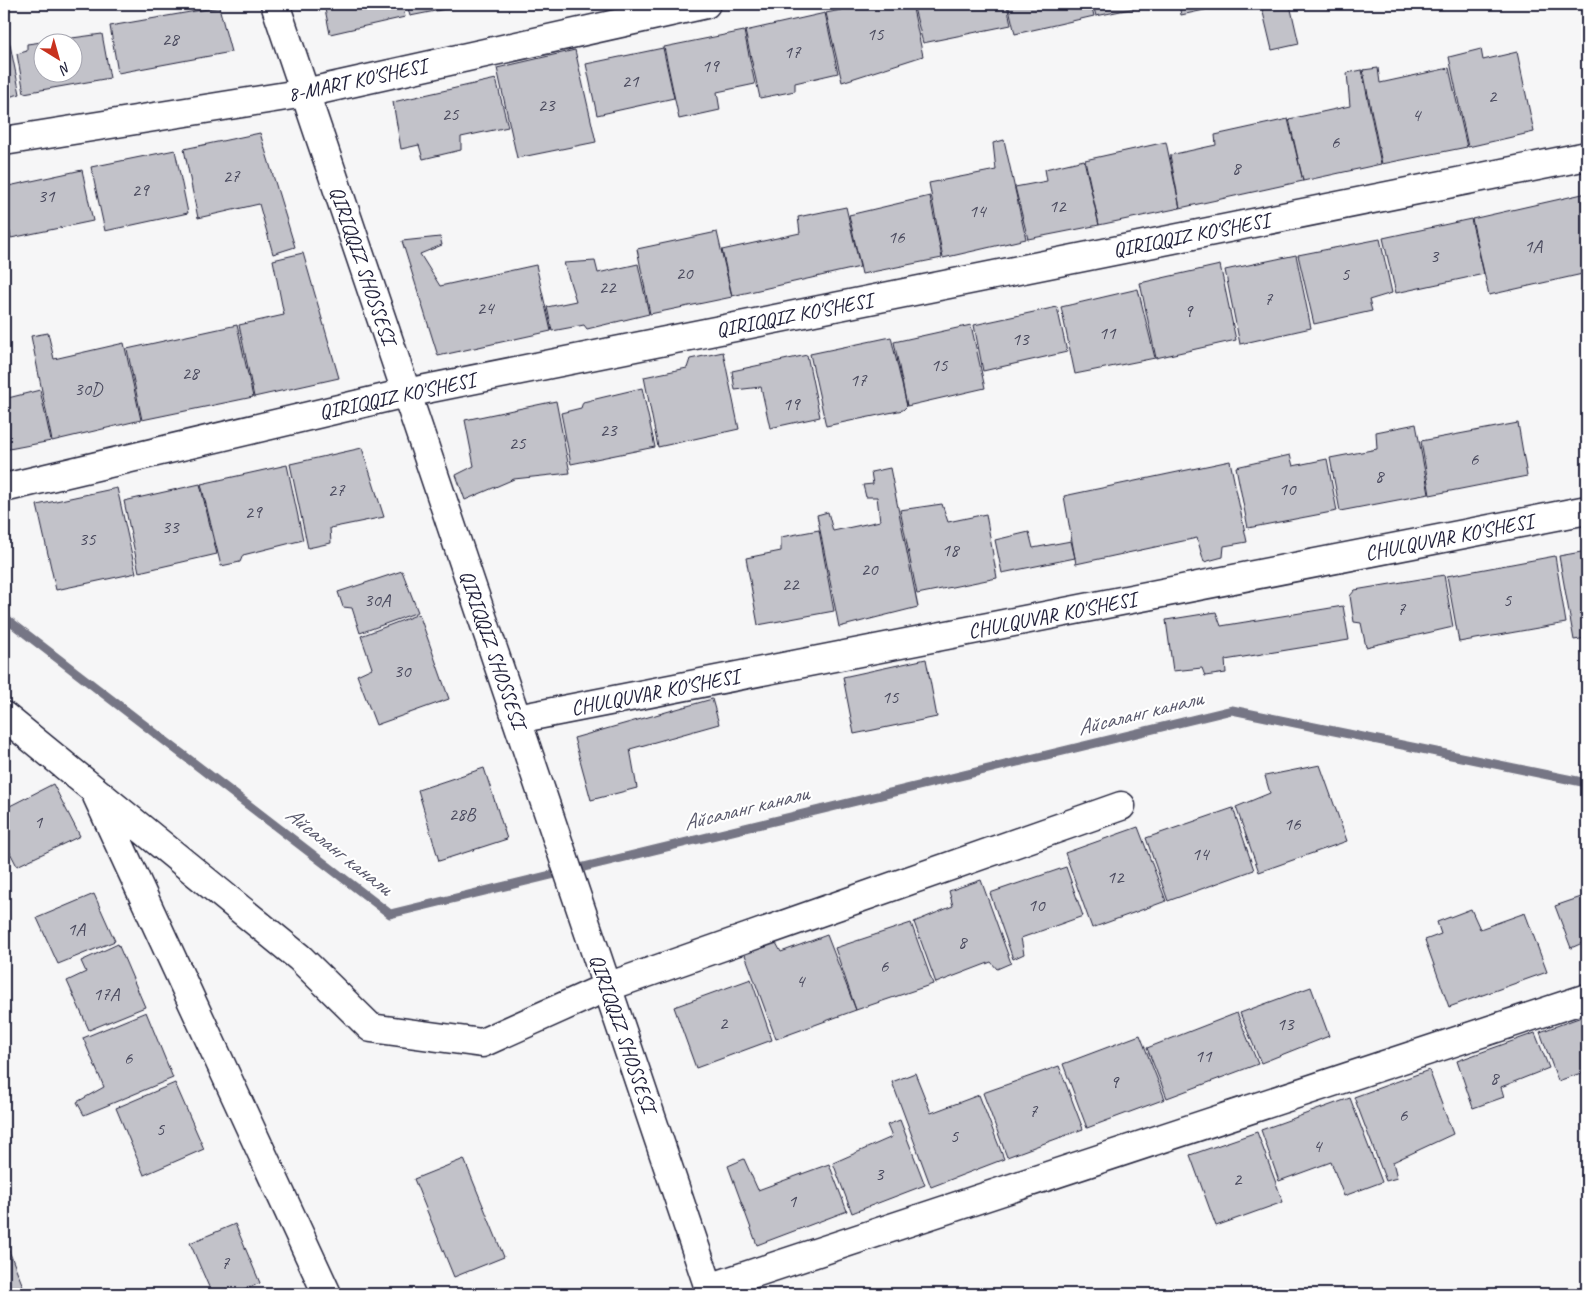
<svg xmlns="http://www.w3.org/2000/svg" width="1591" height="1298" font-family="Caveat,sans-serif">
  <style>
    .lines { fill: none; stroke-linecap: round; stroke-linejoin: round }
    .stream { stroke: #767685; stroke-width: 9 }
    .building { fill: #c2c2c9; stroke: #22223b; fill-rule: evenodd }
    .street-casing { stroke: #22223b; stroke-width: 31 }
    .secondary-casing { stroke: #22223b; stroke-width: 31 }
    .street { stroke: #fff; stroke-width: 28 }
    .secondary { stroke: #fff; stroke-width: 28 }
    .labels { text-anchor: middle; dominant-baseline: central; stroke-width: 4.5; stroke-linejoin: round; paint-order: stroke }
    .number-label { font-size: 19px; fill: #4a4a5e }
    .street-label { font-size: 21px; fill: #22223b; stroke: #fff }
    .water-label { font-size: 22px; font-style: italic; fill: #5a5a6d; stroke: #fff }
  </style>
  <rect width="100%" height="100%" fill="#f6f6f7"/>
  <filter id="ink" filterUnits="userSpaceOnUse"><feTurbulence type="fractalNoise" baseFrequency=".02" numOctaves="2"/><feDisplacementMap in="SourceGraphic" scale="10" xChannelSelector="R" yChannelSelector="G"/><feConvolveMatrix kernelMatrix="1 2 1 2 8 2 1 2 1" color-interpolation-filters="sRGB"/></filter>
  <g filter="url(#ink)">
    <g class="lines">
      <path class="stream" d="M4,617L390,914L1232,710L1587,783"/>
    </g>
    <path class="building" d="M324,4H402L405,17L330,34Z
      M407,4H466V5L410,16Z
      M870,4H912L923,56L842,82L826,13Z
      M913,4H1007L1011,25L923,43Z
      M1008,4H1091L1094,16L1015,34Z
      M1093,4H1155L1096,16Z
      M1179,4H1232L1181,15Z
      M1261,4H1297L1290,5L1299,44L1272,50Z
      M219,7L231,52L118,73L110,26Z
      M825,13L838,73L795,83V91L760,98L745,31Z
      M6,25L20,94L4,98V26Z
      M744,31L755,84L717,92L720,110L679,119L664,47Z
      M102,34L110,78L24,93L17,54L27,51V44ZM42,42H72V72H42Z
      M663,48L674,98L597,115L586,64Z
      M1481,49L1483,60L1517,52L1534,132L1468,147L1449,57Z
      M575,50L596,142L517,158L497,68Z
      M1378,68L1380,83L1449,68L1467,147L1382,164L1363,70Z
      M1362,70L1381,164L1303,181L1289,119L1350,106L1347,73Z
      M496,79L508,127L461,137V150L423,159L419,145L401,149L393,102Z
      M1288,119L1303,181L1180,208L1170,155L1216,145L1215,135Z
      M260,133L295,247L273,254L259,204L198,218L184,149Z
      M1004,140L1026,239L943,258L929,183L996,170L993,143Z
      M1166,142L1180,208L1099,225L1085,160Z
      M175,150L188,213L105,231L91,167Z
      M1084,160L1099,225L1028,239L1015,187L1047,181L1045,169Z
      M82,170L93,221L11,238L4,204V187Z
      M1587,193V273L1489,295L1472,219Z
      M930,196L942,258L862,274L849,215Z
      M846,207L860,267L732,296L722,250L800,233L798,217Z
      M1471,219L1484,274L1396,293L1383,238Z
      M717,232L732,297L650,314L637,249Z
      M440,237L442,245L420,254L440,286L536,265L551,331L438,356L402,241Z
      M1380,239L1392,293L1369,300L1372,311L1314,324L1298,255Z
      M303,253L339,378L254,397L239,325L284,315L273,260Z
      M1296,255L1311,328L1240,344L1225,270Z
      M595,261L598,273L638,264L649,314L587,329L584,325L552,331L547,307L576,301L564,263Z
      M1220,265L1236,340L1156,358L1140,283Z
      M1138,289L1155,358L1075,374L1061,307Z
      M1057,307L1067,352L983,371L974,325Z
      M237,325L253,397L142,420L127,349Z
      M971,325L985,388L907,406L894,342Z
      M48,333L54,359L124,343L141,420L52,441L31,336Z
      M891,337L907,406L903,410L826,426L810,354Z
      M723,352L739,429L658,447L644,377L687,368L690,359Z
      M807,355L820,417L770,428L761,387L735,390L732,371Z
      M642,388L655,447L571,464L561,413L581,408L583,402Z
      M40,390L51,441L4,450V399Z
      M556,401L570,473L514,479L465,500L456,475L474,466L465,420Z
      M1518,423L1527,476L1430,495L1421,441Z
      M1416,424L1429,494L1340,511L1330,458L1377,449L1376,432Z
      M362,448L384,517L330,528L331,543L308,548L290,464Z
      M1290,455L1293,466L1327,459L1337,511L1248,528L1236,467Z
      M1230,461L1247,542L1224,546L1223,557L1204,562L1197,538L1076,564L1064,496Z
      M287,465L303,540L243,555L240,562L221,566L201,484Z
      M890,468L918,607L839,627L817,515L828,512L833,531L880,521L877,497H866L863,485L873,484L871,472Z
      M200,484L217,554L139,572L124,501Z
      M117,488L136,573L56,590L37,505Z
      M942,504L948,522L986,514L997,578L917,594L900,510Z
      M819,530L834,611L758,625L746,558L781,551V537Z
      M1029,532L1033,548L1071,541L1075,558L1002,573L995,540Z
      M1587,551V638L1574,640L1559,556Z
      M1555,556L1566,623L1459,642L1447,576Z
      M402,571L418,612L360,633L352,608L343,607L338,592Z
      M1444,575L1453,627L1366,647L1361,623L1354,622L1350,596L1355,590Z
      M1343,606L1349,640L1225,660L1226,673L1205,676L1202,668L1173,671L1166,620L1216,612L1221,626Z
      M419,614L449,699L376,725L357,675L372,668L361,636Z
      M926,659L937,717L854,734L843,677Z
      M712,699L719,724L630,749L637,788L591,800L574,738Z
      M1320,765L1347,841L1259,872L1236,807L1270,793L1265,776Z
      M484,768L507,839L439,861L418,790Z
      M53,784L80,836L17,866L4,841V809Z
      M1233,808L1254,870L1168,901L1146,838Z
      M1138,827L1166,901L1092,928L1065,853Z
      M1066,867L1083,916L1021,938L1024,954L1013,959L990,893Z
      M981,880L1011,963L997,969L991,962L936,983L914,922L953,906L949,891Z
      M94,894L115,941L58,964L37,918Z
      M1587,895V941L1571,948L1555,906Z
      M1471,909L1480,929L1525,913L1547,972L1449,1007L1425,940L1441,934L1437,922Z
      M911,923L933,984L856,1010L835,948Z
      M827,935L856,1010L776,1039L744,952L775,941L781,952Z
      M118,944L145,1007L89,1030L67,981L86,972L81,961Z
      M751,979L772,1040L696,1068L674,1007Z
      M1311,987L1329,1036L1261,1063L1240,1013Z
      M146,1012L173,1078L84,1115L77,1102L104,1087L83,1038Z
      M1237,1013L1258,1064L1167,1098L1147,1048Z
      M1587,1015V1071L1558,1081L1540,1032Z
      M1535,1033L1549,1068L1501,1087L1504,1097L1473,1108L1457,1061Z
      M1140,1035L1165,1099L1087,1128L1063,1064Z
      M1059,1066L1083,1129L1007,1157L983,1093Z
      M1429,1070L1453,1134L1393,1162L1397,1178L1386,1181L1354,1097Z
      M915,1073L931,1113L979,1095L1004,1159L931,1187L892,1082Z
      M175,1083L204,1149L144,1175L116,1108Z
      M1350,1098L1382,1182L1344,1196L1331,1162L1279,1181L1261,1130Z
      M900,1120L925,1185L852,1213L833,1163L892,1137L887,1125Z
      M1257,1132L1283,1202L1216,1226L1190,1155Z
      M464,1159L504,1257L454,1277L414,1179Z
      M744,1159L758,1190L829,1164L847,1211L757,1245L728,1166Z
      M235,1224L260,1283L235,1294H212L190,1243Z
      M4,1238L26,1294H4Z"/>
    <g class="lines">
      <g class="street-casing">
        <path id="street" d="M4,141L305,93L706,4
          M4,488L406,393L1587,156
          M4,716L300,958L371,1028L482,1043L607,987L1121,806
          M517,719L1587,510
          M97,796L327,1294
          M709,1288L1587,998"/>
      </g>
      <g class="secondary-casing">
        <path id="secondary" d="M275,4L711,1294"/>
      </g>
      <use href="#street" class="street"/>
      <use href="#secondary" class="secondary"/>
    </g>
  </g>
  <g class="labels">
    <g class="number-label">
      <text x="875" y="34">15</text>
      <text x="170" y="39">28</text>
      <text x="792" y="52">17</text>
      <text x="710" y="66">19</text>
      <text x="630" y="81">21</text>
      <text x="1492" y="96">2</text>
      <text x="546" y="105">23</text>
      <text x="450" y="114">25</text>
      <text x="1416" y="115">4</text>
      <text x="1335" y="142">6</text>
      <text x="1236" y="168">8</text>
      <text x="231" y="176">27</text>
      <text x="140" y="190">29</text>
      <text x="46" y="196">31</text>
      <text x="1057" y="206">12</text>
      <text x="977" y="211">14</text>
      <text x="896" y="237">16</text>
      <text x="1533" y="246">1A</text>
      <text x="1434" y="256">3</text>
      <text x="684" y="273">20</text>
      <text x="1345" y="274">5</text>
      <text x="607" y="287">22</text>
      <text x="1268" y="299">7</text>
      <text x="485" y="308">24</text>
      <text x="1188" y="311">9</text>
      <text x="1107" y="333">11</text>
      <text x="1020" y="339">13</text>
      <text x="939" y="365">15</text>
      <text x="190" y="373">28</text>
      <text x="858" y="380">17</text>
      <text x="88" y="389">30D</text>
      <text x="791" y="404">19</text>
      <text x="608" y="430">23</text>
      <text x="517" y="443">25</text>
      <text x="1474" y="459">6</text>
      <text x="1379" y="476">8</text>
      <text x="1287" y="489">10</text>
      <text x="336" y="490">27</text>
      <text x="253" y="512">29</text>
      <text x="170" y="527">33</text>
      <text x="87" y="539">35</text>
      <text x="950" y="550">18</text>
      <text x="869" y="569">20</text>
      <text x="790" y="584">22</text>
      <text x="377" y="600">30A</text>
      <text x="1507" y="600">5</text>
      <text x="1401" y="609">7</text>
      <text x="402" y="671">30</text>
      <text x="890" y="697">15</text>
      <text x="462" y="814">28B</text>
      <text x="38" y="822">1</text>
      <text x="1292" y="824">16</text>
      <text x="1200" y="854">14</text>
      <text x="1115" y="877">12</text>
      <text x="1036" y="905">10</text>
      <text x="76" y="929">1A</text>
      <text x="962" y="942">8</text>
      <text x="884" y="966">6</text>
      <text x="800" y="981">4</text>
      <text x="106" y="994">17A</text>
      <text x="723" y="1023">2</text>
      <text x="1285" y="1024">13</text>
      <text x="1203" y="1056">11</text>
      <text x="128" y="1058">6</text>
      <text x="1494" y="1078">8</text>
      <text x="1114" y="1082">9</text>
      <text x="1033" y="1111">7</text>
      <text x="1403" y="1115">6</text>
      <text x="160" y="1129">5</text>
      <text x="954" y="1136">5</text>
      <text x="1317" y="1146">4</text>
      <text x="879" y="1174">3</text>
      <text x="1237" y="1179">2</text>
      <text x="792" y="1201">1</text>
      <text x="225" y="1263">7</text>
    </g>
    <g class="street-label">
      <text transform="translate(357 80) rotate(-12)">8-MART KO'SHESI</text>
      <text transform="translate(1191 235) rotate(-11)">QIRIQQIZ KO'SHESI</text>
      <text transform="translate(363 265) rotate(71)">QIRIQQIZ SHOSSESI</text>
      <text transform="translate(794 315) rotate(-11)">QIRIQQIZ KO'SHESI</text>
      <text transform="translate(397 396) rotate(-12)">QIRIQQIZ KO'SHESI</text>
      <text transform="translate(1449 537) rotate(-11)">CHULQUVAR KO'SHESI</text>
      <text transform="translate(1052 615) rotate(-11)">CHULQUVAR KO'SHESI</text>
      <text transform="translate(493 649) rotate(71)">QIRIQQIZ SHOSSESI</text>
      <text transform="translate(655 692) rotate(-11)">CHULQUVAR KO'SHESI</text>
      <text transform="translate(623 1033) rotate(71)">QIRIQQIZ SHOSSESI</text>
    </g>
    <g class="water-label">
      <text transform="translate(1140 713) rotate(-14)">Айсаланг канали</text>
      <text transform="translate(746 808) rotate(-14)">Айсаланг канали</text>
      <text transform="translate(339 851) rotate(38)">Айсаланг канали</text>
    </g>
  </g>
  <rect width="1591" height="1298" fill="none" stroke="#fff" stroke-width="20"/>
  <rect x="10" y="10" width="1571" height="1278" fill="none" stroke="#22223b" stroke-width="2" filter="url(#ink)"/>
  <g transform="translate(58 58) rotate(143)"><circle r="24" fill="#ffffff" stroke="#a7a7b1"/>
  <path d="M0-4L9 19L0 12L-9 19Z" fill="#c8321e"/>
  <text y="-8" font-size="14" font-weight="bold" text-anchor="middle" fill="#22223b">N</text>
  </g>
</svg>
